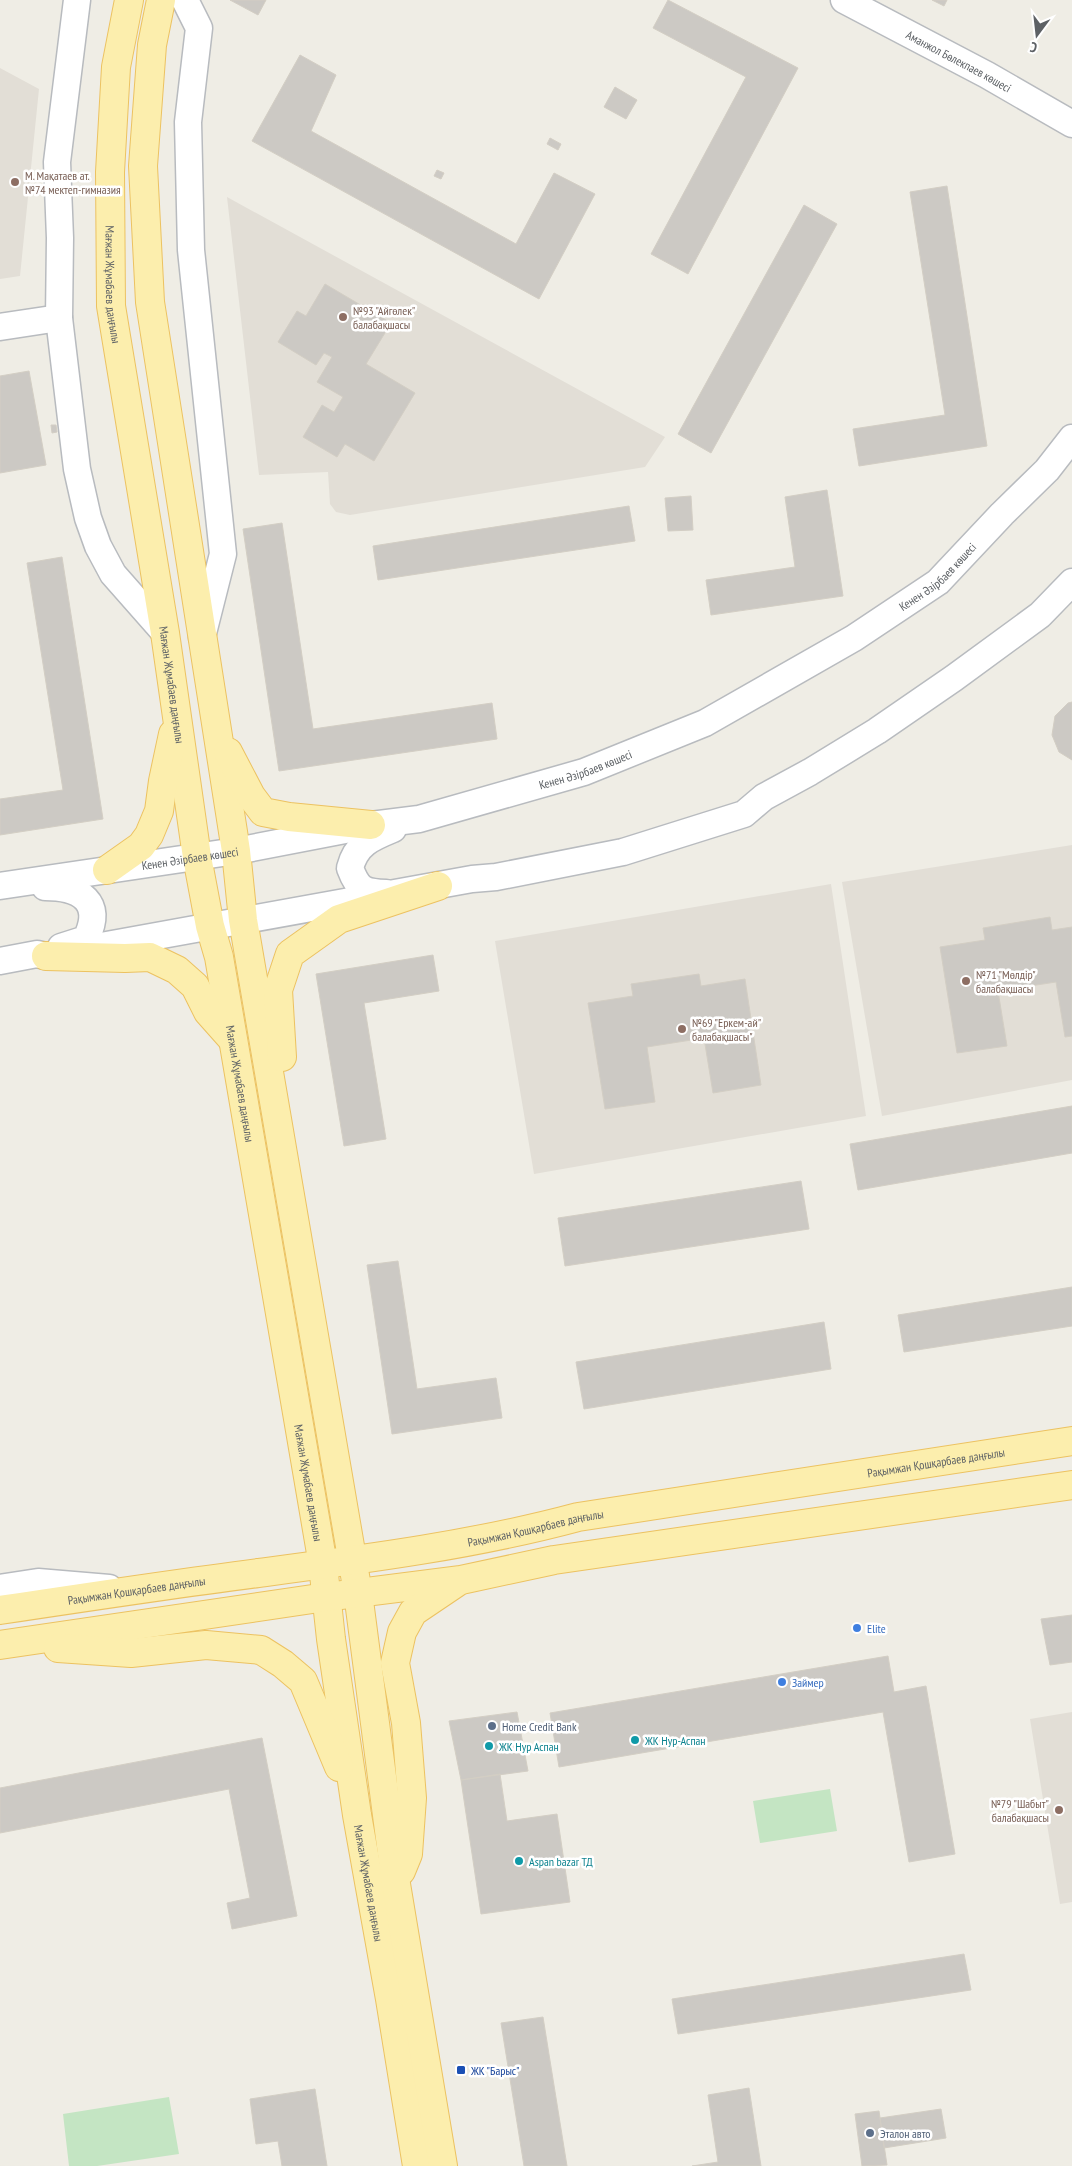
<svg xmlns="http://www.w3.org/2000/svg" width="1072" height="2166" font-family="'PT Sans Narrow',sans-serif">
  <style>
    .education { fill: #e2ded6 }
    .green { fill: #c4e5c3 }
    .building { fill: #ccc9c4; stroke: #d3cec4 }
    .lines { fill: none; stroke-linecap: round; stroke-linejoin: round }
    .minor-casing { stroke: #b8bbbf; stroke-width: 29 }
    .major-casing { stroke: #ecc261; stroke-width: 30 }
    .minor { stroke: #fff; stroke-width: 26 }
    .major { stroke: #fceead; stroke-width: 28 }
    .education-dot { fill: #8d6e63; stroke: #fff; stroke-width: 2 }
    .shop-dot { fill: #3f7fe0; stroke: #fff; stroke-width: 2 }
    .service-dot { fill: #5c6f8a; stroke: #fff; stroke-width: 2 }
    .culture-dot { fill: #0f9aa8; stroke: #fff; stroke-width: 2 }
    .transit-dot { fill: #1a4fb4; stroke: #fff; stroke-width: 2 }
    .labels { text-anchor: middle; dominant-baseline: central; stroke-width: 5; stroke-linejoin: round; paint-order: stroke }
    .street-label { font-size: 12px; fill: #5d6165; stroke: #fff }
    .education-label { font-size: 12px; fill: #785e54; stroke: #fff; text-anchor: start }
    .shop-label { font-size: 12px; fill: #366cbe; stroke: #fff; text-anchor: start }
    .service-label { font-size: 12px; fill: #4e5e75; stroke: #fff; text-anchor: start }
    .culture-label { font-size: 12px; fill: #0d838f; stroke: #fff; text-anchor: start }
    .transit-label { font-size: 12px; fill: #164399; stroke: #fff; text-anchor: start }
  </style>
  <rect width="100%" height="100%" fill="#efede5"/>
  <path class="education" d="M0,68L39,89L20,276L0,279Z
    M227,197L665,437L645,467L350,515L336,512L330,504L328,472L259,475Z
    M1072,845V1080L882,1116L842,882Z
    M831,884L866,1116L534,1174L495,941Z
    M1072,1712V1902L1060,1904L1030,1719Z"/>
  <path class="green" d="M830,1789L837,1831L760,1843L753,1801Z
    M169,2097L179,2154L97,2166H69L63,2114Z"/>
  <path class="building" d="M230,0H266L258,15Z
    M668,0L798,68L688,274L651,254L746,77L653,28Z
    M932,0H947L944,6Z
    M300,55L336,75L311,131L516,244L554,173L595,194L539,299L252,141Z
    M615,87L637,100L626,119L604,107Z
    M550,138L561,144L558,150L547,144Z
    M437,170L444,173L441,179L434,176Z
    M947,186L987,446L859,466L853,429L945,415L910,192Z
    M804,205L837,224L711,453L678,434Z
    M325,284L391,323L366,364L415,393L374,461L345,444L337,457L303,437L322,405L334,412L343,397L317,382L332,357L324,353L316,365L278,342L297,311L306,316Z
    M29,371L46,465L0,473V376Z
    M51,425H56L57,432L52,433Z
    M827,490L843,596L711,615L706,580L795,567L785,497Z
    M691,496L693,530L668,531L665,498Z
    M629,506L635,541L378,580L373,546Z
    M282,523L313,729L492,703L497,739L279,771L243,529Z
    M62,557L103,819L0,835V799L63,790L27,563Z
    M1072,702V760L1059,752L1052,735L1055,716L1068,703Z
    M1050,917L1052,930L1072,927V1036L1065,1037L1056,982L998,991L1007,1046L957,1053L940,947L985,940L983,928Z
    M433,955L439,991L364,1003L386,1139L344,1146L316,974Z
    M699,974L701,986L745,979L761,1085L713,1093L704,1038L647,1047L655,1102L605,1109L588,1003L633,996L631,984Z
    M1072,1106V1153L858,1190L850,1144Z
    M801,1181L809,1229L565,1266L558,1218Z
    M398,1261L417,1389L496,1378L502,1418L392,1434L367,1265Z
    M1072,1287V1326L904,1352L898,1315Z
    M824,1322L831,1369L584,1409L576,1362Z
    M1072,1615V1662L1050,1665L1041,1619Z
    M888,1656L894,1692L926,1686L955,1854L909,1862L883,1712L559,1767L550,1713Z
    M517,1712L528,1771L461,1780L449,1721Z
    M262,1738L297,1916L232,1929L227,1903L250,1898L229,1789L0,1833V1788Z
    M500,1774L507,1821L557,1814L570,1902L481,1914L461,1780Z
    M964,1954L971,1990L678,2034L672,1999Z
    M543,2017L567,2166H524L501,2023Z
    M749,2088L761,2166H692L718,2162L708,2095Z
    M315,2089L327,2166H282L278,2141L256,2144L250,2099Z
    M941,2109L946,2138L884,2148L880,2118Z
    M879,2111L887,2165L862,2166L855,2114Z"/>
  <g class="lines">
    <g class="minor-casing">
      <g id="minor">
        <path d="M77,0L57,162L60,238L59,318L77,469L88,518L98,546L113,574L165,633"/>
        <path d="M185,0L199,28L188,122L191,250L223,554L202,637"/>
        <path id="s1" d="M844,0L987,75L1072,124"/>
        <path d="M0,327L59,318"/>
        <path id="s2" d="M0,886L236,851L371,825L419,819L584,772L705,723L854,638L938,582L1002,514L1047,470L1072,438"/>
        <path d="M45,887C81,887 104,902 86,939L61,947"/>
        <path d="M386,893C364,892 358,890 350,868C356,844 371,838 393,829"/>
        <path d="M0,961L37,954L46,956L472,879L496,877L623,852L744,814L764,797L810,772L877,731L954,678L1040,615L1072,582"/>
        <path d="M0,1588L38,1582L109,1588"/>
      </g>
    </g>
    <g class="major-casing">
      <g id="major">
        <path id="s3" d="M129,0L116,67L110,172L111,306L165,633L197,857L210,926L219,957L315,1518L323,1565L331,1639L357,1815L390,1999L417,2166"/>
        <path d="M161,0L152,45L143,166L150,302L236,851L243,920L358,1593L396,1884L443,2166"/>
        <path d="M228,752L251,796L263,812L289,817L371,825"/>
        <path d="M107,870L141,846L149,835L159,811L163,781L173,734"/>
        <path d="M46,956L125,958L150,957L177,970L195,986L208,1012L232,1039"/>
        <path d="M282,1057L278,990L290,954L339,919L438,886"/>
        <path id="s4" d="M0,1610C86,1597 172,1584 258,1573C365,1559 474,1545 578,1517L1072,1441"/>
        <path d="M0,1645L326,1597L461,1580L554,1560L1072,1485"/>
        <path d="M58,1648L131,1653L206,1645L261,1650L283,1664L303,1681L339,1767"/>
        <path d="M401,1871L408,1854L412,1798L406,1723L395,1663L402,1632L413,1612L456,1583"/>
      </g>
    </g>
    <use href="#minor" class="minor"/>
    <use href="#major" class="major"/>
  </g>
  <g class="education-dot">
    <circle cx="15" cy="182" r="5"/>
    <circle cx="343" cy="317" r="5"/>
    <circle cx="966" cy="981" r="5"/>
    <circle cx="682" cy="1029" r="5"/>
    <circle cx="1059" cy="1810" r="5"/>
  </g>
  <g class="shop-dot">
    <circle cx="857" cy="1628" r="5"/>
    <circle cx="782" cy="1682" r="5"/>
  </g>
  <g class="service-dot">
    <circle cx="492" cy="1726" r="5"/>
    <circle cx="870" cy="2133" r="5"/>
  </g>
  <g class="culture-dot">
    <circle cx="635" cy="1740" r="5"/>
    <circle cx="489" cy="1746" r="5"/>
    <circle cx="519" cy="1861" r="5"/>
  </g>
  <rect class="transit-dot" x="456" y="2065" width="10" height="10" rx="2.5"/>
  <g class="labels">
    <g class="street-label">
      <text stroke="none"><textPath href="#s1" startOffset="130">Аманжол Бөлекпаев көшесі</textPath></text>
      <text stroke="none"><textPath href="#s3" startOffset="286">Мағжан Жұмабаев даңғылы</textPath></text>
      <text stroke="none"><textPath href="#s2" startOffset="1002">Кенен Әзірбаев көшесі</textPath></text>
      <text stroke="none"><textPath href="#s3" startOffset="691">Мағжан Жұмабаев даңғылы</textPath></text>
      <text stroke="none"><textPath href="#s2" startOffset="598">Кенен Әзірбаев көшесі</textPath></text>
      <text stroke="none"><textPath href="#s2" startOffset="192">Кенен Әзірбаев көшесі</textPath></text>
      <text stroke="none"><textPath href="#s3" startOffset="1096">Мағжан Жұмабаев даңғылы</textPath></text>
      <text stroke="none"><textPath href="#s4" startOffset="948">Рақымжан Қошқарбаев даңғылы</textPath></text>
      <text stroke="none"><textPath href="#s3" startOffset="1501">Мағжан Жұмабаев даңғылы</textPath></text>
      <text stroke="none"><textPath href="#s4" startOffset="542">Рақымжан Қошқарбаев даңғылы</textPath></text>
      <text stroke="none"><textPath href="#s4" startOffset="138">Рақымжан Қошқарбаев даңғылы</textPath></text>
      <text stroke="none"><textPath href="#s3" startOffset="1906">Мағжан Жұмабаев даңғылы</textPath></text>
    </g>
    <g class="education-label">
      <text x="25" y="175">М. Мақатаев ат.<tspan x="25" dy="14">№74 мектеп-гимназия</tspan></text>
      <text x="353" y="310">№93 "Айгөлек"<tspan x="353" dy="14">балабақшасы</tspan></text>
      <text x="976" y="974">№71 "Мөлдір"<tspan x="976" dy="14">балабақшасы</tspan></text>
      <text x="692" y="1022">№69 "Еркем-ай"<tspan x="692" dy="14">балабақшасы"</tspan></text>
      <text x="1049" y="1803" text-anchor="end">№79 "Шабыт"<tspan x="1049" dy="14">балабақшасы</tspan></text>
    </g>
    <g class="shop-label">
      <text x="867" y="1628">Elite</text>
      <text x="792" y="1682">Займер</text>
    </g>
    <g class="service-label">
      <text x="502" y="1726">Home Credit Bank</text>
      <text x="880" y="2133">Эталон авто</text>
    </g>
    <g class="culture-label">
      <text x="645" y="1740">ЖК Нур-Аспан</text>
      <text x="499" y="1746">ЖК Нур Аспан</text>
      <text x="529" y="1861">Aspan bazar ТД</text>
    </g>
    <g class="transit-label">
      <text x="471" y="2070">ЖК "Барыс"</text>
    </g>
  </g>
  <g transform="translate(1037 35) rotate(195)" stroke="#ffffff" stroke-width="4" paint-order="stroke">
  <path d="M0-4L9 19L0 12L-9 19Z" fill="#5d6165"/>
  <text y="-8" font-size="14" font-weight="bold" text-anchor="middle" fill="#5d6165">С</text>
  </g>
</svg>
